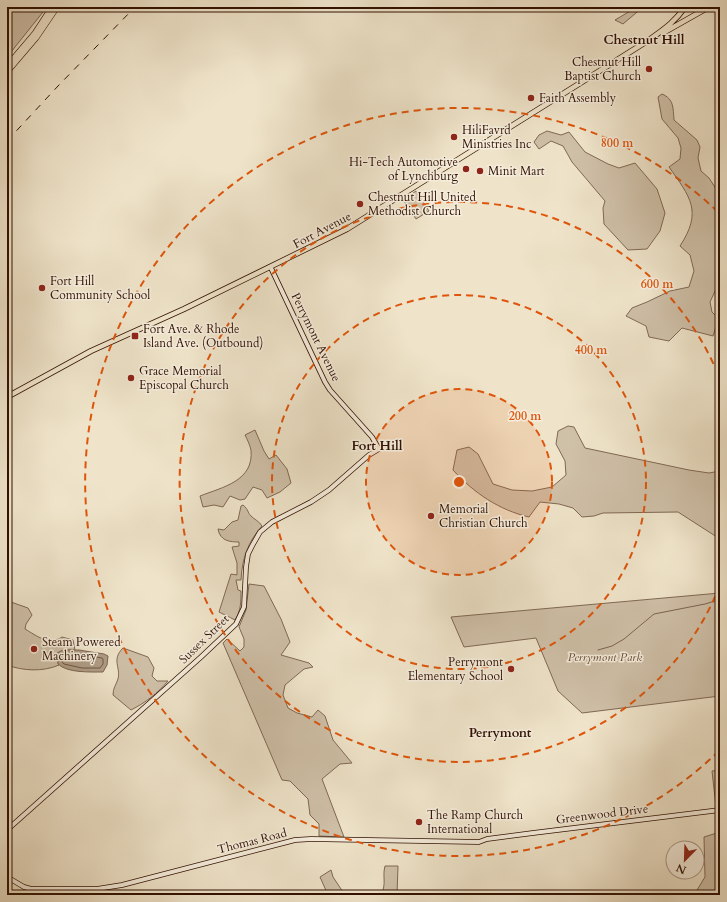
<svg xmlns="http://www.w3.org/2000/svg" width="727" height="902" font-family="Cardo,serif">
  <style>
    .green { fill: #cfc0a8; stroke: #806854 }
    .water { fill: #ae9c85; stroke: #7c6450 }
    .lines { fill: none; stroke-linecap: round; stroke-linejoin: round }
    .shore { stroke: #6f5642; stroke-width: 1 }
    .stream { stroke: #7c6450; stroke-width: 1 }
    .secondary-casing { stroke: #301000; stroke-width: 5.5 }
    .primary-casing { stroke: #301000; stroke-width: 6 }
    .highway-casing { stroke: #301000; stroke-width: 6 }
    .secondary { stroke: #f5eddd; stroke-width: 4 }
    .primary { stroke: #efe4ca; stroke-width: 4.5 }
    .highway { stroke: #efe4ca; stroke-width: 5 }
    .rail { stroke: #301000; stroke-width: 1; stroke-dasharray: 7 7; stroke-linecap: butt }
    .ring { fill: none; stroke: #df550b; stroke-width: 2; stroke-dasharray: 7 5 }
    .poi-dot { fill: #8f2418; stroke: #f5eddd; stroke-width: 1.5 }
    .labels { text-anchor: middle; dominant-baseline: central; stroke-width: 3; stroke-linejoin: round; paint-order: stroke }
    .poi-label { font-size: 12px; fill: #301000; stroke: #f5eddd; text-anchor: start }
    .street-label { font-size: 12px; fill: #301000; stroke: #f5eddd }
    .park-label { font-size: 12px; font-style: italic; fill: #684e3b; stroke: #f5eddd }
    .neighbourhood-label { font-size: 13px; font-weight: bold; fill: #301000; stroke: #f5eddd }
    .centre { fill: #df550b; stroke: #f5eddd; stroke-width: 2 }
    .ring-label { font-size: 12px; text-anchor: middle; font-weight: bold; fill: #df550b; stroke: #f5eddd; stroke-width: 3; stroke-linejoin: round; paint-order: stroke }
  </style>
  <rect width="100%" height="100%" fill="#efe4ca"/>
  <filter id="stains"><feTurbulence type="fractalNoise" baseFrequency=".005" numOctaves="4"/><feColorMatrix values="0 0 0 0 .2 0 0 0 0 .09 0 0 0 0 .02 0 0 0 .5 -.17"/></filter>
  <radialGradient id="worn" r=".72"><stop offset=".6" stop-color="#630" stop-opacity="0"/><stop offset="1" stop-color="#630" stop-opacity=".3"/></radialGradient>
  <path class="green" d="M7,7H47L7,57Z
    M637,7H643L623,24L615,20Z
    M662,94C674,99 673,108 674,120L697,140L700,147L698,158L701,171L709,178L720,195V260L716,289L710,302L712,312L716,316L717,323L713,336L682,328L669,341L649,337L646,326L626,316L632,308L647,302L670,291L689,287L694,271L690,255L680,246C703,211 690,197 669,167L680,159L681,148L678,138L662,119L658,97Z
    M547,131L561,135L569,132L585,152L608,164L619,168L635,163L657,189L665,213L660,231L647,249L628,250L604,224L603,208L605,201L572,162L563,146L551,141L539,149L534,142L539,135Z
    M416,191L429,211L416,219L403,200Z
    M568,426L574,427L585,448L689,470L709,473L720,471V539L678,512L603,513L594,516L582,517L573,508L559,504L540,502L529,517C499,510 474,493 453,470L457,450L469,447L478,454L493,484L512,490L532,491L552,487L566,475L565,461L556,444L558,431Z
    M255,430L264,451L269,459L276,455L287,469L291,483L280,492L267,498L262,490L253,487L245,499L240,500L230,496L223,507L214,505L203,507L200,496C223,487 254,481 251,450C250,445 247,439 245,435Z
    M243,505C249,510 247,512 251,516C255,520 259,521 262,526C248,542 242,558 241,580H236L238,590L241,591C241,601 241,611 235,620L219,612L231,574L237,575V563L232,547L239,546V542C230,542 220,541 218,529L224,530L232,522L238,520L241,506Z
    M249,584L264,586L281,619L290,642L281,655L309,663L313,667L304,669L285,685L283,695L288,708L297,713L312,717L318,710L325,716L333,740L352,763L340,764L322,779L344,837L319,836V824L310,815L308,799L290,781L282,780L223,643L227,639L240,651L244,647V639L239,627L246,610Z
    M720,593V696L582,713L558,691L536,638L464,647L451,617Z
    M8,601L28,608L32,615L26,624L25,629C37,636 49,646 62,637L73,640L75,650H63L58,664L59,665C43,672 23,671 7,665V602Z
    M123,648L148,657L154,668L152,676L157,681H168C158,693 145,703 131,710L113,695C113,688 116,685 118,679C121,667 111,660 123,648Z
    M720,770V806L716,807L712,771Z
    M720,832V895H694L705,877L704,837Z
    M385,866H398L397,895H381C387,883 382,877 385,866Z
    M331,870L333,877L345,895H328L320,877Z"/>
  <path class="water" d="M63,650H79L104,654L108,656L107,665L103,672C90,672 67,673 58,664L57,653Z"/>
  <g class="lines">
    <path class="shore" d="M65,654H78L102,658L103,659V664L100,668H82L64,664L62,662L61,657Z"/>
    <path class="stream" d="M598,650L612,646L624,639L654,614L705,604L715,601H720"/>
    <g class="secondary-casing">
      <path id="secondary" d="M7,830L201,657L236,624L244,607L246,567L248,554L252,546L260,532L272,522L311,502L329,490L369,455L379,449L372,437L330,390L325,382L271,268
        M7,877L24,887L31,889H97L122,885L295,840L311,839L479,842L487,839L533,833L720,810"/>
    </g>
    <g class="primary-casing">
      <path id="primary" d="M690,7L693,8L702,7
        M663,33L709,7
        M7,397L91,351L184,309L347,229L649,40C664,29 674,23 685,7"/>
    </g>
    <g class="highway-casing">
      <path id="highway" d="M7,66L35,33L52,7
        M7,72L36,38L57,7"/>
    </g>
    <use href="#secondary" class="secondary"/>
    <use href="#primary" class="primary"/>
    <use href="#highway" class="highway"/>
    <path class="rail" d="M7,141L58,86L135,7"/>
  </g>
  <circle cx="459" cy="482" r="93" fill="#df550b" fill-opacity=".12"/>
  <g class="ring">
    <circle cx="459" cy="482" r="93"/>
    <circle cx="459" cy="482" r="187"/>
    <path d="M720 585A280 280 0 1 1 720 379"/>
    <path d="M719 751A374 374 0 1 1 719 213"/>
  </g>
  <g class="poi-dot">
    <circle cx="649" cy="69" r="4"/>
    <circle cx="531" cy="98" r="4"/>
    <circle cx="454" cy="137" r="4"/>
    <circle cx="466" cy="169" r="4"/>
    <circle cx="480" cy="171" r="4"/>
    <circle cx="360" cy="204" r="4"/>
    <circle cx="42" cy="288" r="4"/>
    <rect x="131" y="332" width="8" height="8" rx="2"/>
    <circle cx="131" cy="378" r="4"/>
    <circle cx="431" cy="516" r="4"/>
    <circle cx="34" cy="649" r="4"/>
    <circle cx="511" cy="669" r="4"/>
    <circle cx="419" cy="822" r="4"/>
  </g>
  <g class="labels">
    <g class="poi-label">
      <text x="641" y="62" text-anchor="end">Chestnut Hill<tspan x="641" dy="14">Baptist Church</tspan></text>
      <text x="539" y="98">Faith Assembly</text>
      <text x="462" y="130">HiliFavrd<tspan x="462" dy="14">Ministries Inc</tspan></text>
      <text x="458" y="162" text-anchor="end">Hi-Tech Automotive<tspan x="458" dy="14">of Lynchburg</tspan></text>
      <text x="488" y="171">Minit Mart</text>
      <text x="368" y="197">Chestnut Hill United<tspan x="368" dy="14">Methodist Church</tspan></text>
      <text x="50" y="281">Fort Hill<tspan x="50" dy="14">Community School</tspan></text>
      <text x="143" y="329">Fort Ave. &amp; Rhode<tspan x="143" dy="14">Island Ave. (Outbound)</tspan></text>
      <text x="139" y="371">Grace Memorial<tspan x="139" dy="14">Episcopal Church</tspan></text>
      <text x="439" y="509">Memorial<tspan x="439" dy="14">Christian Church</tspan></text>
      <text x="42" y="642">Steam Powered<tspan x="42" dy="14">Machinery</tspan></text>
      <text x="503" y="662" text-anchor="end">Perrymont<tspan x="503" dy="14">Elementary School</tspan></text>
      <text x="427" y="815">The Ramp Church<tspan x="427" dy="14">International</tspan></text>
    </g>
    <g class="street-label">
      <text transform="translate(322 230) rotate(-28)">Fort Avenue</text>
      <text transform="translate(316 337) rotate(64)">Perrymont Avenue</text>
      <text transform="translate(204 639) rotate(-44)">Sussex Street</text>
      <text transform="translate(602 814) rotate(-7)">Greenwood Drive</text>
      <text transform="translate(252 841) rotate(-14)">Thomas Road</text>
    </g>
    <g class="park-label">
      <text x="605" y="657">Perrymont Park</text>
    </g>
    <g class="neighbourhood-label">
      <text x="644" y="40">Chestnut Hill</text>
      <text x="377" y="446">Fort Hill</text>
      <text x="500" y="733">Perrymont</text>
    </g>
  </g>
  <circle cx="459" cy="482" r="6" class="centre"/>
  <g class="ring-label">
    <text x="617" y="147">800 m</text>
    <text x="657" y="288">600 m</text>
    <text x="591" y="354">400 m</text>
    <text x="525" y="420">200 m</text>
  </g>
  <rect width="727" height="902" fill="none" stroke="#efe4ca" stroke-width="24"/>
  <rect x="8" y="8" width="711" height="886" fill="none" stroke="#301000" stroke-width="2"/>
  <rect x="12" y="12" width="703" height="878" fill="none" stroke="#301000"/>
  <g transform="translate(685 860) rotate(203)"><circle r="19" fill="#f5eddd" stroke="#a69585"/>
  <path d="M0-3L7 15L0 10L-7 15Z" fill="#8f2418"/>
  <text y="-6" font-size="11" font-weight="bold" text-anchor="middle" fill="#301000">N</text>
  </g>
  <rect width="100%" height="100%" filter="url(#stains)"/>
  <rect width="100%" height="100%" fill="url(#worn)"/>
</svg>
